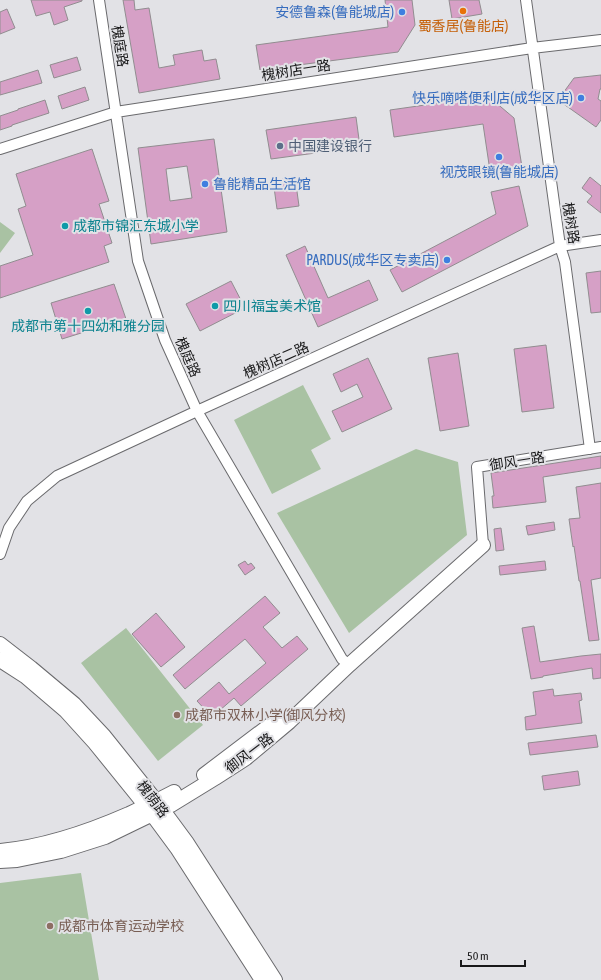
<svg xmlns="http://www.w3.org/2000/svg" width="601" height="980" font-family="'Asap Condensed','Noto Sans SC',sans-serif">
  <style>
    .green { fill: #a9c2a3 }
    .building { fill: #d6a0c6; stroke: #918d90; fill-rule: evenodd }
    .lines { fill: none; stroke-linecap: round; stroke-linejoin: round }
    .minor-casing { stroke: #6a6a6d; stroke-width: 12 }
    .secondary-casing { stroke: #6a6a6d; stroke-width: 16 }
    .minor { stroke: #fff; stroke-width: 10 }
    .secondary { stroke: #fff; stroke-width: 14 }
    .food-dot { fill: #e8710a; stroke: #e2e2e6; stroke-width: 1.5 }
    .shop-dot { fill: #3f7fe0; stroke: #e2e2e6; stroke-width: 1.5 }
    .service-dot { fill: #5c6f8a; stroke: #e2e2e6; stroke-width: 1.5 }
    .culture-dot { fill: #0f9aa8; stroke: #e2e2e6; stroke-width: 1.5 }
    .education-dot { fill: #8d6e63; stroke: #e2e2e6; stroke-width: 1.5 }
    .labels { text-anchor: middle; dominant-baseline: central; stroke-width: 4; stroke-linejoin: round; paint-order: stroke }
    .shop-label { font-size: 14px; fill: #366cbe; stroke: #e2e2e6; text-anchor: end }
    .food-label { font-size: 14px; fill: #c56008; stroke: #e2e2e6 }
    .street-label { font-size: 14px; fill: #181819; stroke: #e2e2e6 }
    .service-label { font-size: 14px; fill: #4e5e75; stroke: #e2e2e6; text-anchor: start }
    .culture-label { font-size: 14px; fill: #0d838f; stroke: #e2e2e6; text-anchor: start }
    .education-label { font-size: 14px; fill: #785e54; stroke: #e2e2e6; text-anchor: start }
  </style>
  <rect width="100%" height="100%" fill="#e2e2e6"/>
  <path class="green" d="M0,222L15,233L0,253Z
    M303,385L331,439L311,450L321,469L272,494L234,420Z
    M416,449L458,462L467,535L349,633L277,513Z
    M126,628L203,725L158,761L81,663Z
    M81,873L99,980H0V883Z"/>
  <path class="building" d="M31,0H82V1L64,7L68,20L54,25L50,12L36,16Z
    M123,0H134L135,10L149,8L159,68L175,65L173,55L202,50L204,61L216,59L220,79L139,93Z
    M385,0H412L415,25L398,52L260,70L256,45L388,27Z
    M449,0H479L482,14L452,19Z
    M7,9L15,28L0,34V12Z
    M77,57L81,70L54,78L50,65Z
    M38,70L42,83L0,95V82Z
    M601,75V89H600L598,99L601,101V120L596,127L558,100L574,78Z
    M85,87L89,100L62,109L58,96Z
    M488,96L514,118L522,167L490,171L483,124L394,137L390,110Z
    M45,100L49,113L12,125V126L0,130V116L18,110V109Z
    M356,117L360,147L271,159L266,130Z
    M214,139L227,232L151,244L138,148ZM187,166L192,198L170,201L166,169Z
    M92,149L109,201L99,204L112,243L104,246L109,262L0,298V266L33,255L18,209L26,206L16,174Z
    M295,177L299,206L277,209L273,180Z
    M590,177L601,186V213L587,202L592,196L582,188Z
    M519,186L528,226L402,292L390,270L496,214L491,192Z
    M305,246L328,298L369,280L378,300L318,327L286,255Z
    M601,271V312L591,313L586,273Z
    M231,281L245,308L200,331L186,304Z
    M114,284L126,319L62,339L51,303Z
    M546,345L554,408L522,412L514,349Z
    M458,353L469,426L440,431L428,358Z
    M368,358L392,409L342,432L332,411L363,397L357,384L341,392L333,374Z
    M601,456V468L543,477L546,502L493,508L492,496H494L491,473Z
    M601,483V578L591,580L599,640L589,641L580,581H579L574,546L573,547L569,519L580,518L576,487Z
    M554,522L555,530L528,535L526,526Z
    M501,528L504,550L496,551L494,529Z
    M245,561L248,565L251,563L255,568L245,575L238,565Z
    M545,561L546,570L500,575L499,566Z
    M265,596L280,613L263,627L282,648L297,636L308,649L241,706L234,698L212,717L197,701L219,682L229,694L266,663L245,639L185,689L173,675Z
    M156,613L185,647L161,667L132,634Z
    M534,626L540,662L581,656L601,654V678L593,679L592,668L543,676V677L531,679L522,628Z
    M553,689L554,696L581,693L582,700L579,701L582,723L526,730L525,717L536,715L533,692Z
    M596,735L598,747L530,755L528,743Z
    M578,771L580,785L544,790L542,776Z"/>
  <g class="lines">
    <g class="minor-casing">
      <path id="minor" d="M99,0L138,261L165,340L197,411L342,659L349,665
        M526,0L560,246L565,262L590,449
        M0,149L116,112L532,48L601,40
        M483,545L477,467L601,447
        M0,554L9,528L27,501L57,476L197,411L560,246L601,240"/>
    </g>
    <g class="secondary-casing">
      <path id="secondary" d="M0,644L31,668L74,704L104,736L156,801L187,843L275,980
        M0,660L25,676L66,711L95,743L146,806L177,848L262,980
        M204,775L278,719
        M0,851C45,847 88,832 129,814C144,807 159,800 174,792
        M0,861L17,860L61,851L105,837L171,805L215,778L246,758L289,722L349,665L483,545"/>
    </g>
    <use href="#minor" class="minor"/>
    <use href="#secondary" class="secondary"/>
  </g>
  <circle class="food-dot" cx="463" cy="11" r="4"/>
  <g class="shop-dot">
    <circle cx="402" cy="12" r="4"/>
    <circle cx="581" cy="98" r="4"/>
    <circle cx="499" cy="157" r="4"/>
    <circle cx="205" cy="184" r="4"/>
    <circle cx="447" cy="260" r="4"/>
  </g>
  <circle class="service-dot" cx="280" cy="146" r="4"/>
  <g class="culture-dot">
    <circle cx="65" cy="226" r="4"/>
    <circle cx="215" cy="306" r="4"/>
    <circle cx="88" cy="311" r="4"/>
  </g>
  <g class="education-dot">
    <circle cx="177" cy="715" r="4"/>
    <circle cx="50" cy="926" r="4"/>
  </g>
  <g class="labels">
    <g class="shop-label">
      <text x="394" y="12">安德鲁森(鲁能城店)</text>
      <text x="573" y="98">快乐嘀嗒便利店(成华区店)</text>
      <text x="499" y="172" text-anchor="middle">视茂眼镜(鲁能城店)</text>
      <text x="213" y="184" text-anchor="start">鲁能精品生活馆</text>
      <text x="439" y="260">PARDUS(成华区专卖店)</text>
    </g>
    <g class="food-label">
      <text x="463" y="26">蜀香居(鲁能店)</text>
    </g>
    <g class="street-label">
      <text transform="translate(120 46) rotate(81)">槐庭路</text>
      <text transform="translate(296 70) rotate(-9)">槐树店一路</text>
      <text transform="translate(571 223) rotate(81)">槐树路</text>
      <text transform="translate(188 357) rotate(66)">槐庭路</text>
      <text transform="translate(276 360) rotate(-24)">槐树店二路</text>
      <text transform="translate(517 461) rotate(-9)">御风一路</text>
      <text transform="translate(249 753) rotate(-37)">御风一路</text>
      <text transform="translate(153 799) rotate(53)">槐荫路</text>
    </g>
    <g class="service-label">
      <text x="288" y="146">中国建设银行</text>
    </g>
    <g class="culture-label">
      <text x="73" y="226">成都市锦汇东城小学</text>
      <text x="223" y="306">四川福宝美术馆</text>
      <text x="88" y="326" text-anchor="middle">成都市第十四幼和雅分园</text>
    </g>
    <g class="education-label">
      <text x="185" y="715">成都市双林小学(御风分校)</text>
      <text x="58" y="926">成都市体育运动学校</text>
    </g>
  </g>
  <path d="M461 960v6h64v-6" fill="none" stroke="#181819" stroke-width="2"/>
  <text x="467" y="960" font-size="12" fill="#181819" stroke="#e2e2e6" stroke-width="3" paint-order="stroke">50 m</text>
</svg>
